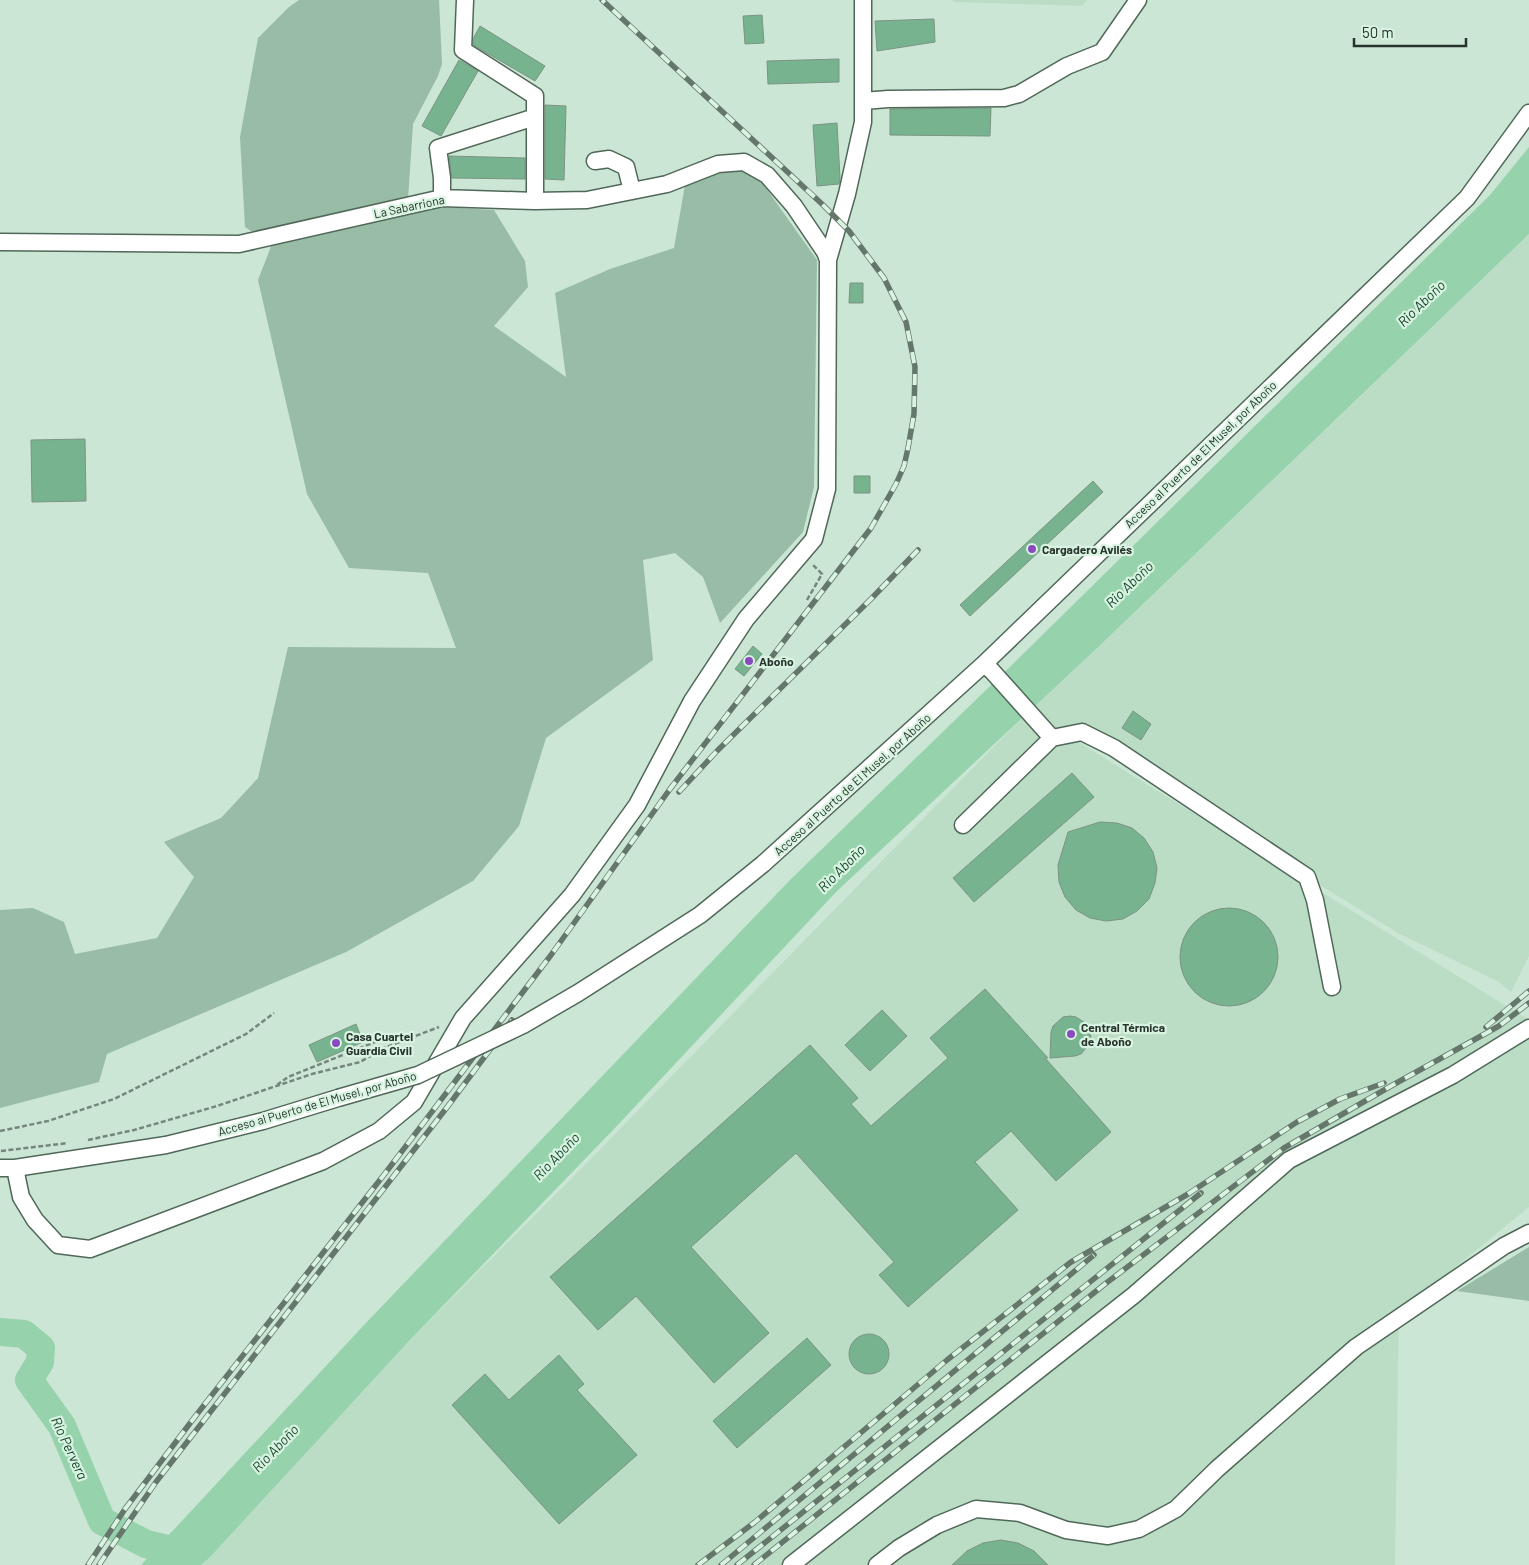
<svg xmlns="http://www.w3.org/2000/svg" width="1529" height="1565" font-family="Barlow,sans-serif">
  <style>
    .built { fill: #bbddc6 }
    .green { fill: #98bca5 }
    .water { fill: #96d2ac }
    .lines { fill: none; stroke-linecap: round; stroke-linejoin: round }
    .river { stroke: #96d2ac; stroke-width: 28 }
    .building { fill: #78b38f; stroke: #7b9483 }
    .minor-casing { stroke: #506858; stroke-width: 19 }
    .path { stroke: #74877b; stroke-width: 2.5; stroke-dasharray: 5 2.5; stroke-linecap: butt }
    .minor { stroke: #fff; stroke-width: 16 }
    .rail-casing { stroke: #65766b; stroke-width: 5.5 }
    .rail { stroke: #d8f4e1; stroke-width: 4; stroke-dasharray: 11; stroke-linecap: butt }
    .minor-bridge-casing { stroke: #506858; stroke-width: 19; stroke-linecap: butt }
    .minor-bridge { stroke: #fff; stroke-width: 16 }
    .poi-dot { fill: #8a4abf; stroke: #d8f4e1; stroke-width: 2 }
    .labels { text-anchor: middle; dominant-baseline: central; stroke-width: 4.5; stroke-linejoin: round; paint-order: stroke }
    .street-label { font-size: 12px; fill: #28332c; stroke: #d8f4e1 }
    .poi-label { font-size: 12px; font-weight: bold; fill: #28332c; stroke: #d8f4e1; text-anchor: start }
    .water-label { font-size: 14px; font-style: italic; fill: #103f27; stroke: #d8f4e1 }
  </style>
  <rect width="100%" height="100%" fill="#cbe6d4"/>
  <path class="built" d="M953,0H1087L1082,6L953,2Z
    M1529,234V956L1511,992L1499,982L1398,933L1307,877L1113,748L1067,735L1529,1020V1207L1399,1313L1395,1565H201L408,1342L568,1182L1013,727Z"/>
  <path class="green" d="M299,0H439L442,64L438,76L413,124L408,199L254,233L245,227L240,137L258,38L289,7Z
    M745,169L761,181L817,260L814,487L803,532L720,623L703,577L675,553L643,560L653,660L546,738L519,826L473,881L346,952L107,1054L99,1082L0,1108V910L33,908L64,922L75,954L157,938L194,877L164,842L221,818L258,778L288,647L456,648L428,573L349,568L307,494L258,280L272,244L442,207L494,210L525,261L528,287L494,326L566,377L555,293L610,269L674,248L685,185L720,170Z
    M1529,1247V1301L1457,1291Z"/>
  <path class="water" d="M1529,147V234L1097,648L837,891L615,1128L408,1342L210,1557L201,1565H141L364,1325L789,881L1021,656L1490,195Z"/>
  <g class="lines">
    <path class="river" d="M0,1332L24,1334L41,1348L40,1362L29,1380L62,1426L102,1521L146,1544L176,1551"/>
  </g>
  <path class="building" d="M762,15L764,43L745,44L743,16Z
    M934,19L935,42L877,51L875,21Z
    M480,26L545,66L535,81L473,45L474,37Z
    M839,59V82L768,84L767,61Z
    M459,60L478,71L441,136L422,126Z
    M545,105L566,106L564,180L545,179Z
    M991,108L990,136L890,135V109Z
    M837,123L840,178L839,184L817,186L813,125Z
    M449,156L525,158V179L452,178Z
    M850,283H863V303H849Z
    M85,439L86,501L32,502L31,440Z
    M854,476H870V493H854Z
    M1093,481L1103,492L970,616L960,605Z
    M753,646L762,654L744,676L735,669Z
    M1133,711L1151,724L1141,740L1122,728Z
    M1072,773L1094,797L974,902L953,878Z
    M1100,822L1117,823L1132,828L1144,838L1153,852L1157,868L1155,883L1149,899L1137,911L1123,919L1106,921L1090,918L1076,910L1065,897L1059,882L1058,865L1068,832Z
    M1180 957a49 49 0 1 1 98 0a49 49 0 1 1-98 0Z
    M985,989L1048,1058H1045L1111,1132L1056,1181L1011,1131L975,1162L1018,1210L908,1307L879,1275L894,1262L796,1153L691,1247L769,1333L714,1383L636,1296L598,1330L550,1277L810,1045L858,1098L851,1104L871,1126L948,1058L930,1038Z
    M882,1010L907,1036L870,1071L845,1045Z
    M1070,1016L1076,1017L1087,1024L1091,1037L1090,1043L1081,1054L1075,1056L1050,1058L1051,1032L1053,1026L1063,1017Z
    M356,1024L363,1042L317,1062L309,1045Z
    M849 1354a20 20 0 1 1 40 0a20 20 0 1 1-40 0Z
    M807,1338L831,1365L737,1448L713,1421Z
    M559,1355L584,1384L577,1390L637,1455L559,1524L452,1405L485,1374L509,1400Z
    M1001,1540L1018,1543L1034,1551L1048,1565H952L967,1551L983,1543Z"/>
  <g class="lines">
    <g class="minor-casing">
      <path id="minor" d="M465,0L463,50L535,96V201
        M863,101L888,99L1004,98L1019,94L1067,66L1102,52L1138,0
        M595,161L609,159L626,167L632,191
        M442,198V178L438,148L535,117
        M0,242L239,244L442,198L535,201L587,200L667,184L718,164L744,162L767,175L794,206L825,252L828,260
        M984,664L992,671L1052,738
        M963,825L1052,738L1082,732L1114,748L1307,877L1315,900L1332,987
        M763,864L984,664L1467,198L1529,113
        M0,1168H15L166,1145L263,1121L338,1098
        M15,1168L21,1197L35,1220L58,1245L90,1249L323,1161L379,1131L414,1102L463,1018L572,895L637,805L692,701L746,619L814,539L827,489L828,260L847,194L863,122V0
        M791,1565L1134,1295L1289,1160L1453,1075L1529,1028
        M877,1565L899,1548L937,1525L976,1509L1020,1513L1066,1530L1108,1536L1139,1529L1176,1509L1217,1469L1356,1347L1504,1246L1529,1233"/>
    </g>
    <path class="path" d="M807,600L822,574L812,564
      M277,1085L288,1077L385,1038H407
      M0,1131L48,1121L114,1099L246,1034L274,1013
      M88,1140L134,1130L217,1106L312,1074L360,1062L384,1048L439,1027
      M1,1151L68,1143"/>
    <use href="#minor" class="minor"/>
    <g class="rail-casing">
      <path id="rail" d="M679,792L717,751L872,598L918,550
        M1486,1027L1529,991
        M88,1565L125,1509L194,1418L390,1167L551,955L670,789L871,528L896,484L904,466L908,448L914,414L915,367L906,322L884,278L849,231L822,204L602,0
        M99,1565L156,1482L448,1106L512,1020
        M698,1565L755,1522L947,1360L1071,1262L1188,1194L1297,1122L1340,1099L1384,1083
        M721,1565L1094,1255
        M737,1565L1201,1193
        M754,1565L1105,1284L1284,1148L1391,1086L1499,1026L1529,1003"/>
    </g>
    <use href="#rail" class="rail"/>
    <g class="minor-bridge-casing">
      <path id="minor-bridge" d="M338,1098L418,1075L523,1025L578,993L700,915L763,864"/>
    </g>
    <use href="#minor-bridge" class="minor-bridge"/>
  </g>
  <g class="poi-dot">
    <circle cx="1032" cy="549" r="5"/>
    <circle cx="749" cy="661" r="5"/>
    <circle cx="1071" cy="1034" r="5"/>
    <circle cx="336" cy="1043" r="5"/>
  </g>
  <g class="labels">
    <g class="street-label">
      <text transform="translate(409 206) rotate(-12)">La Sabarriona</text>
      <text transform="translate(1200 454) rotate(-44)">Acceso al Puerto de El Musel, por Aboño</text>
      <text transform="translate(852 784) rotate(-42)">Acceso al Puerto de El Musel, por Aboño</text>
      <text transform="translate(317 1103) rotate(-16)">Acceso al Puerto de El Musel, por Aboño</text>
    </g>
    <g class="poi-label">
      <text x="1042" y="549">Cargadero Avilés</text>
      <text x="759" y="661">Aboño</text>
      <text x="1081" y="1027">Central Térmica<tspan x="1081" dy="14">de Aboño</tspan></text>
      <text x="346" y="1036">Casa Cuartel<tspan x="346" dy="14">Guardia Civil</tspan></text>
    </g>
    <g class="water-label">
      <text transform="translate(1421 303) rotate(-44)">Rio Aboño</text>
      <text transform="translate(1129 584) rotate(-44)">Rio Aboño</text>
      <text transform="translate(841 868) rotate(-45)">Rio Aboño</text>
      <text transform="translate(556 1156) rotate(-46)">Rio Aboño</text>
      <text transform="translate(70 1448) rotate(65)">Río Pervera</text>
      <text transform="translate(275 1448) rotate(-46)">Rio Aboño</text>
    </g>
  </g>
  <path d="M1354 38v8h112v-8" fill="none" stroke="#28332c" stroke-width="2.5"/>
  <text x="1362" y="38" font-size="15" fill="#28332c" stroke="#d8f4e1" stroke-width="4" paint-order="stroke">50 m</text>
</svg>
